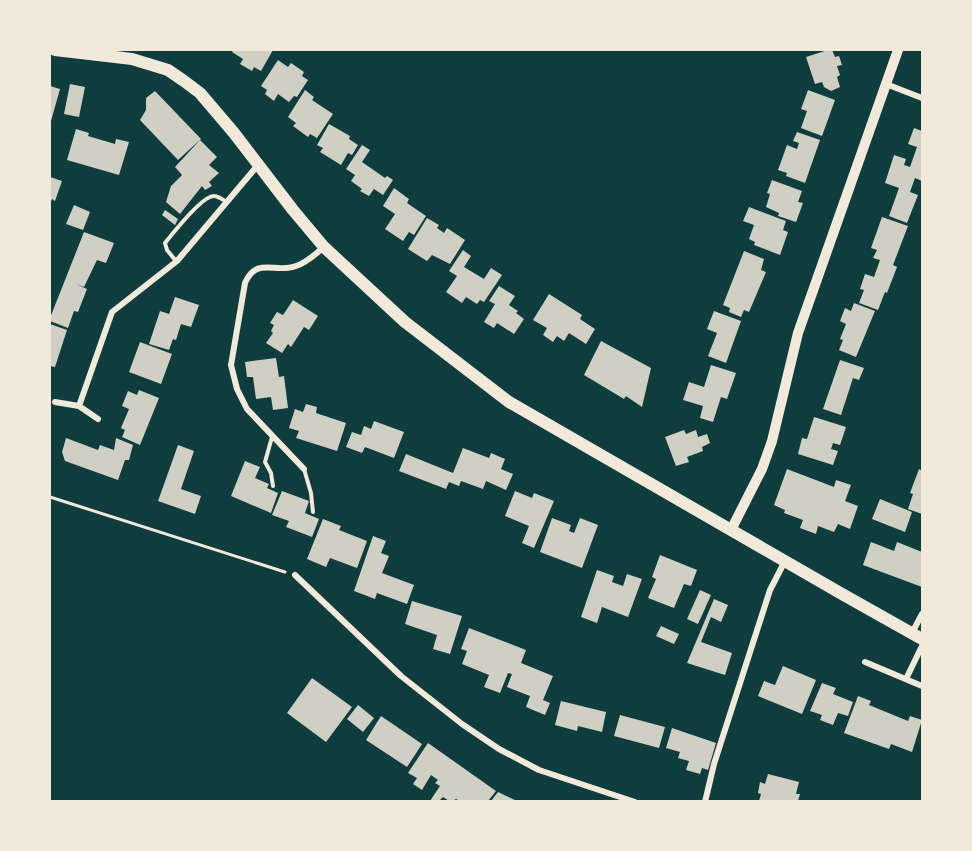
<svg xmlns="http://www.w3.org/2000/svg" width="972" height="851" font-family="Mulish,sans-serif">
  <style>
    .building { fill: #cfcfc3 }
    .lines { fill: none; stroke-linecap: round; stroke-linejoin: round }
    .path { stroke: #f1e9da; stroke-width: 3 }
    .service { stroke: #f1e9da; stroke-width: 4 }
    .minor { stroke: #f1e9da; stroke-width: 6 }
    .tertiary { stroke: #f1e9da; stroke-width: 10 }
    .primary { stroke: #f1e9da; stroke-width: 12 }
  </style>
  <rect width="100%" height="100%" fill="#0f3d3e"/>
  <path class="building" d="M233,50H273L261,71L254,67L252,71L240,64L243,59L232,52Z
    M828,50H832L835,57L839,56L842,65L837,66L840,75L837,77L840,87L831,91L824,87L822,82L815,84L806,57Z
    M278,60L288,67L291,63L304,72L302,76L308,80L297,97L294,96L289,102L278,94L274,101L265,94L267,90L261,86Z
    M70,84L85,87L79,117L64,114Z
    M50,86L60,89L51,121L50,120Z
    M305,90L314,97L312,100L333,114L317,138L310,134L308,137L293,126L296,123L288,117Z
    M808,90L835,100L822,136L801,128L807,111L801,109Z
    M155,91L201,139L178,160L140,120L146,110V98Z
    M329,124L350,136L349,139L358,145L352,155L348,153L341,165L320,152L323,148L317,145Z
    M914,128L922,131V181L915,178L910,192L918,195L907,223L889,216L899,188L885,183L894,155L906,159L904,165L910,167L917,147L908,144Z
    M76,129L89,133L88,136L115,144L116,139L129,142L119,175L67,160Z
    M797,132L820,140L805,183L786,176L787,173L778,170L787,145L797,149L799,143L793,141Z
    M200,140L217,157L209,165L219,173L209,182L212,186L205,190L202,186L180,214L166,202L171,186L182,175L175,167Z
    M362,145L370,150L362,162L385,178L387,176L393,180L383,195L374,189L369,196L360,191L362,189L351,181L355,175L346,169Z
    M50,177L62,181L55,201L52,199L50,204Z
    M772,180L802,191L798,202L803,203L796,222L778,216L779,213L766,207L770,194L767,193Z
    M394,188L409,199L407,203L426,216L414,235L409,232L403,241L385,229L395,214L383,206Z
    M74,205L90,212L83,230L66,224Z
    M749,207L786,221L783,230L788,232L780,255L754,245L755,242L749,239L754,225L743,221Z
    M165,210L178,219L175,225L162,215Z
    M882,217L908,226L893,265L897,267L887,293L885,292L878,310L859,303L864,290L860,289L865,274L874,277L880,260L873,258L877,250L871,248Z
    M427,218L439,225L437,228L444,233L447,228L465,240L450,264L432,255L427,261L408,249Z
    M84,232L114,243L106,263L97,260L84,287L76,284L87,289L78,312L74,311L68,328L50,321V318Z
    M463,250L471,256L464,267L484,279L491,268L502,275L484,302L480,300L477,304L466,297L462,303L446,292L457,276L449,271Z
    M744,251L764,259L761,270L766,272L749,312L744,310L741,317L729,312L730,308L723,305Z
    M499,286L515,296L509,305L518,311L516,313L524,319L514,334L497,323L494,328L484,322L495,304L489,301Z
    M549,294L582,315L580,319L595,329L586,344L569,333L564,341L557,336L553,342L543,335L547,328L533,320Z
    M175,297L199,305L191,327L181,324L176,340L173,339L169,350L149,344L160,311L169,314Z
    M293,300L318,316L309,330L304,327L291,347L288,344L282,353L266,343L273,333L271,331L274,325L270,323L277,312L283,315Z
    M854,303L875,311L856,357L839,350L843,340L840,339L846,324L840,321L845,308L851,311Z
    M714,311L741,321L726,363L708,356L717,333L707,329Z
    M50,324L67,330L55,367L50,366Z
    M601,341L651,368L642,407L626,396L624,399L584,375Z
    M140,342L172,354L161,384L129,372Z
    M276,358L279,377L284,376L288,408L273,410L271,397L256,399L253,377H247L245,362Z
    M840,360L864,368L859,380L853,378L841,415L823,409Z
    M711,365L736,373L727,399L721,397L713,422L700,418L703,406L683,400L689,382L704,387Z
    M139,390L159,398L140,445L122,437L125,430L121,428L129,409L122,406L128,391L137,395Z
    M306,404L317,407L316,413L346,423L337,451L296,438L299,431L289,428L295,409L303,412Z
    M814,417L846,427L840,445L833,443L831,449L838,451L833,465L798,454L802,438L807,439Z
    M374,421L404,432L394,458L365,447L362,453L346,447L352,432L361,435L364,426L371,429Z
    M684,430L686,434L696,430L698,437L707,434L710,443L702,447L703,451L687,457L689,462L676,466L665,437Z
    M66,438L98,450L100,445L114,450L116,438L133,445L129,460H125L118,480L65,461L62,452Z
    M178,445L194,451L181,489L201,496L195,514L158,501Z
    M463,448L489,458L491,453L505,459L501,469L513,474L506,490L486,481L483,489L461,481L459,486L449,482L446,489L399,471L406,454L453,473Z
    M245,461L260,467L255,478L269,484L267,488L278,493L271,513L231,496Z
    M787,469L834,487L836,480L851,485L845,501L858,506L850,529L838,524L834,532L818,526L816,534L800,528L803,520L784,513L785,510L774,505Z
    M919,469L922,471V514L908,509L913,494L910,493Z
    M282,491L309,501L305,513L319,519L312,537L286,527L289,521L272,515Z
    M515,491L532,498L534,493L554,501L534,548L522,543L529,526L505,516Z
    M880,499L912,512L905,532L872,519Z
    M552,518L571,525L569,531L574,533L580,518L598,525L582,568L540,552Z
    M323,519L341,526L339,530L367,541L357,568L330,558L326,567L307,559Z
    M373,536L386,541L381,553L389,556L382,573L414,585L407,604L377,593L375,599L354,591Z
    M871,542L894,551L897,542L922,552V587L863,565Z
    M660,555L697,570L691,586L684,584L674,608L648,598L656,579L652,577Z
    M597,570L614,576L612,582L623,586L627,574L642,579L628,617L602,607L597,623L581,617Z
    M700,590L711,595L698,624L687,619Z
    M714,599L728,605L721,622L711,617L701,642L732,653L725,675L687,663Z
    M412,601L462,616L450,654L433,649L437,635L405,624Z
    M661,626L679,634L674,644L656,636Z
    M469,628L526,650L521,663L553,676L543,700L550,703L545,715L526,707L530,696L507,687L512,674L508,673L500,693L484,687L489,675L462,664L467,651L461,649Z
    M783,666L816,680L802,714L758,696L764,681L775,685Z
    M312,678L352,707L326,742L287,713Z
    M822,683L836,688L833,694L853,702L848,716L838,713L833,725L820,720L822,715L810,711Z
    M858,696L871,701L869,705L908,721L910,716L922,720L912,752L891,744L889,749L844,733Z
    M561,701L606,712L602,732L578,726L577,731L555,725Z
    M358,705L374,718L363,732L347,719Z
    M620,715L665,727L659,748L614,736Z
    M381,716L422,744L407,767L366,740Z
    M672,728L716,743L708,770L702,768L700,774L686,770L689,761L678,758L680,752L666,748Z
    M428,743L496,791L488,801H460L456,799L453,801H449L443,797L439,801H430L440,786L435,783L438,780L431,775L422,790L413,784L417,778L408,773Z
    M768,774L799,782L796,794H800L798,801H759L761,794L758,793L760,782L765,784Z
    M498,792L517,801H491Z"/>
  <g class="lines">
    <path class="path" d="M50,497L285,572"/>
    <path class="service" d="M176,261L167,250L165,243C173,233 203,195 214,196C218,196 223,200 227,202
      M272,437L265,462L271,473L273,486
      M304,469L311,493L313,512"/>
    <path class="minor" d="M886,84L922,98
      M55,402L79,406L98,419
      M79,406L112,312L177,261L258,165
      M304,469L247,409L237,389L231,365L245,283C257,256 275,274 296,266C306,263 316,254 324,247
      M295,575L401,676L462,724L499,749L539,770L635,802
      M912,633L922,614
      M865,662L922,686
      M906,679L922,646
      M705,802L714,764L770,590L785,561"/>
    <path class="tertiary" d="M731,530L762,469L772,441L798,333L898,50"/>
    <path class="primary" d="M55,50L132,59L168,70L184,81L200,93L234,133L293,210L324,247L405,322L509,402L842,594L922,639"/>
  </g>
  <rect width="972" height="851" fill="none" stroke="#f1e9da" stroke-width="102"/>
</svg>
